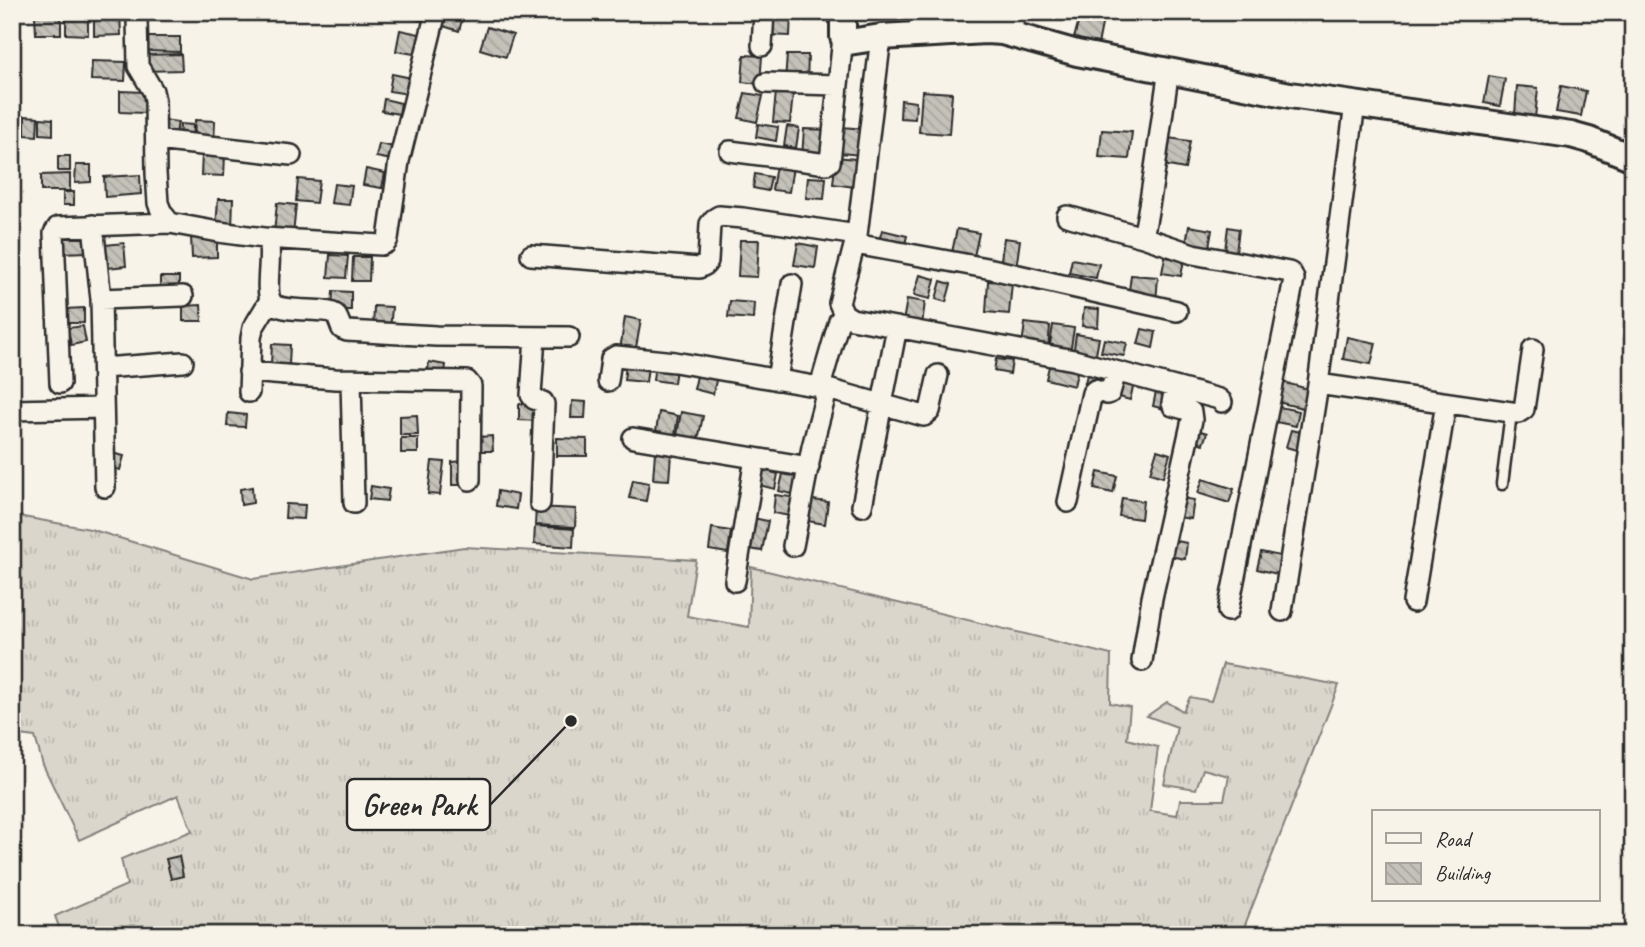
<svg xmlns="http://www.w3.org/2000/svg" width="1645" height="947" font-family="Caveat,sans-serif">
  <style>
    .grass { fill: url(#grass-tufts); stroke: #82807c; stroke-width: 2 }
    .building { fill: url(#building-back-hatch); stroke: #2b2b2b; stroke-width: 2 }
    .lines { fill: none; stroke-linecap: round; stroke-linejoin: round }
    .service-casing { stroke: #2b2b2b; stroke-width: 15 }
    .minor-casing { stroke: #2b2b2b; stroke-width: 24 }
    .tertiary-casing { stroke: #2b2b2b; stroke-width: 30 }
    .service { stroke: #f7f3e8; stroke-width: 10 }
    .minor { stroke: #f7f3e8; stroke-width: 19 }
    .tertiary { stroke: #f7f3e8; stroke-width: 24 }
    .leader { fill: none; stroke: #2b2b2b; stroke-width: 2.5 }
    .callout-dot { fill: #2b2b2b; stroke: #f7f3e8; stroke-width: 2.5 }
    .callout { fill: #f7f3e8; stroke: #2b2b2b; stroke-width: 2.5 }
    .callout-label { font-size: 30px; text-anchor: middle; font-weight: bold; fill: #2b2b2b }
  </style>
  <defs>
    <pattern id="grass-tufts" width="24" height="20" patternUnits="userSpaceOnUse" patternTransform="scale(1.75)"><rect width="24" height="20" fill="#dad6cc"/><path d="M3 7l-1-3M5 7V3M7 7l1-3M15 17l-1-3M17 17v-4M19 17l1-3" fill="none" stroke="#bbb8af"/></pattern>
    <pattern id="building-back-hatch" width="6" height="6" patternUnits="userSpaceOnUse" patternTransform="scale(1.75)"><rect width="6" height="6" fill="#c4c1b9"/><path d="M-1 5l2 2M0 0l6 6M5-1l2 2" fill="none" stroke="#a9a69f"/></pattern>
  </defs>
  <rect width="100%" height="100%" fill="#f7f3e8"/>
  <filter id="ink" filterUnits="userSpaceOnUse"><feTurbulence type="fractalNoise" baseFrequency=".0143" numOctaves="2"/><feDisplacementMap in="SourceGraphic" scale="14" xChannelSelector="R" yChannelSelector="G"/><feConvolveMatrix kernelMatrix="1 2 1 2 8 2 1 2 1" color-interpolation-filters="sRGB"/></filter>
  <g filter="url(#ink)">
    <path class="grass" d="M12,515L90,529L253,579L464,547L696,560L687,616L749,627L751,567L1111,655L1110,703L1130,707L1127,739L1158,747L1150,811L1177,815L1180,800H1224L1229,776L1203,769L1196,789L1164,784L1177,727L1147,716L1167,702L1183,711L1190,697L1211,701L1223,664L1339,685L1241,935H62L55,916L127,885L121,859L192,831L178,795L79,840L43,765L35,737L12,734Z"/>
    <path class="building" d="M94,12H120L121,35L94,36Z
      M412,12H431L428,22L411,18Z
      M768,12H791L790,36L767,35Z
      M936,12H956V21H936Z
      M1081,12L1104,14L1097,50L1072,46Z
      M66,13L88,14V35L66,34Z
      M440,13L462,20L459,31L437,24Z
      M35,15H61V34H36Z
      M487,27L513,35L506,57L480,49Z
      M400,30L424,35L420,55L396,51Z
      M145,37H180V52L144,51Z
      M181,54L182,70L144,71V55Z
      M744,55L762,56L760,84L742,82Z
      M787,55H808L807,82L785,81Z
      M92,61L126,62L125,81L91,80Z
      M392,74L412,78L409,94L389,91Z
      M1489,76L1505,79L1500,106L1484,103Z
      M1517,86L1538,88L1535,118L1515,115Z
      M1561,86L1586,91L1581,116L1556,112Z
      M120,91L145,92V113L120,112Z
      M922,91L952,93L949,134L919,132Z
      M776,92L793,94L790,123L773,122Z
      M745,93L763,96L757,122L739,118Z
      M384,99L401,103L399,114L382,111Z
      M901,100L916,102L915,119L900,118Z
      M1631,110L1633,111V142L1627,141Z
      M25,116L38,117L37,136L25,135Z
      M40,118L53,119V135L40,134Z
      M164,120L178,122L175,140L161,137Z
      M195,120L215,121L214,144L194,143Z
      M180,124L193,125L192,142L179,141Z
      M758,124L778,127L776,141L756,137Z
      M787,126L799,128L796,148L784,146Z
      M841,127L866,129L863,155L839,153Z
      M804,129L830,130L829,159L802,157Z
      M1102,130L1132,132L1129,159L1099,157Z
      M1168,138L1190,141L1185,169L1163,165Z
      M379,144L395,147L392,160L376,157Z
      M202,154L225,155L224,176L201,175Z
      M58,156H70V171H58Z
      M836,157L865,160L862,188L833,184Z
      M76,165H91V182L75,183Z
      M776,165L793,167L789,192L772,190Z
      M366,169L385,173L382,188L363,185Z
      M70,174V191H41V175Z
      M755,174L771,177L768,191L753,188Z
      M140,175L141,194L105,197L104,177Z
      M808,177L826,178L824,199L806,198Z
      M298,179L319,181L316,203L296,201Z
      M334,184L352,186L349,205L331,203Z
      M63,192H74V205H63Z
      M218,199H233L232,229L216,228Z
      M277,203L296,205L293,235L274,233Z
      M1189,226L1212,230L1208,253L1185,249Z
      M1228,227L1239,229L1236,252L1225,250Z
      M957,229L979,233L973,261L951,257Z
      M61,230H87L88,252L61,253Z
      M882,230L907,236L903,251L878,245Z
      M191,236H217V257L192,258Z
      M1004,238L1020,240L1016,269L1000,267Z
      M740,240H759L757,277L738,276Z
      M124,243L126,266L98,269L96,246Z
      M798,243L818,247L815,268L794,265Z
      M330,255L348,256L346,278L328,277Z
      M353,257H370L369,281H352Z
      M1165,257L1184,260L1181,276L1162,273Z
      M1072,259L1099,264L1096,278L1069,273Z
      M920,275L935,279L930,299L914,295Z
      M1131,275L1158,277L1156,302L1128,299Z
      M160,277H179V295H160Z
      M941,281L951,284L946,302L936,299Z
      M988,281L1012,283L1009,314L986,312Z
      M333,291L351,292V310H332Z
      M907,299L925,302L922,325L903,322Z
      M730,301L754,303L753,319L728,317Z
      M201,305L202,321H183V306Z
      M374,306L392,307L390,331L373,330Z
      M84,308V323H64V309Z
      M1084,308L1099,309L1098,327L1082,326Z
      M625,317L641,320L635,353L620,350Z
      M1025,323L1050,326L1048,348L1022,345Z
      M1053,325L1074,328L1070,354L1049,351Z
      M83,326L86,342L71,345L68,328Z
      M1142,329L1156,332L1153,348L1138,344Z
      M1076,334L1099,338L1095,360L1073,356Z
      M1347,337L1376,343L1371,364L1343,359Z
      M1104,339L1127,343L1124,356L1101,352Z
      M272,344L290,345L289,365L271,364Z
      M1051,358L1079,364L1074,386L1046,379Z
      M996,359L1012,361L1010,374L994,371Z
      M429,362L446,365L444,378L427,375Z
      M655,364L676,368L674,383L653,380Z
      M626,365L648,367L646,382L624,380Z
      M1088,371L1110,377L1106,392L1084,386Z
      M698,372L717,376L713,394L694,389Z
      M1117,375L1135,379L1130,400L1112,395Z
      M1278,381L1312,390L1307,409L1273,401Z
      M1157,387L1169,390L1164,409L1153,406Z
      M572,401L586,402L585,418H571Z
      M519,404H538L537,421L519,420Z
      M1274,406L1299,411L1296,426L1271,421Z
      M659,412L678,416L674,441L655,438Z
      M681,412L703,416L697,445L676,441Z
      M228,413L246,415L245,427L227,426Z
      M417,415L418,435H400V416Z
      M1191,428L1207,433L1203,444L1188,439Z
      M1291,430L1305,433L1300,451L1286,447Z
      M492,436L493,451H479V437Z
      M401,438H418V453H401Z
      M557,438L587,439V456H557Z
      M1157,450L1170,454L1163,477L1150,473Z
      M108,452L124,456L120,470L104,465Z
      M655,452L671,454L669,480L653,479Z
      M432,461L444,462L440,495L428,494Z
      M466,461V485H452V462Z
      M763,470L778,474L775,489L759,485Z
      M1098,472L1117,476L1113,493L1094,489Z
      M783,474L801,478L797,495L779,491Z
      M1203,479L1234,489L1229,503L1198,493Z
      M633,480L649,483L646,501L629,498Z
      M371,486L389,489L387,501L369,499Z
      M252,487L253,503L241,505L240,489Z
      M498,491L518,495L516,509L496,506Z
      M775,495L799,498L796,517L773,513Z
      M1176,497L1194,500L1191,519L1172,516Z
      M1122,498L1143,501L1141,519L1119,516Z
      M806,499L828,502L825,524L802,520Z
      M286,504L305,505L304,519L285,518Z
      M536,507L576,509L575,527L535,525Z
      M748,517L768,521L762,551L743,548Z
      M535,526L574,529L573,547L534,544Z
      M712,528L731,531L728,553L709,550Z
      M1172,540L1187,543L1185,559L1169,556Z
      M1261,552L1285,557L1281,575L1257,569Z
      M1631,706H1633V731L1627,730Z
      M179,856L183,876L171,879L166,859Z"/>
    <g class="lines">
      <g class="service-casing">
        <path id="service" d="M1502,484L1511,413"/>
      </g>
      <g class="minor-casing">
        <path id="minor" d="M135,12L137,18L138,66L153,91L155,100L156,173L158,203L162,213L170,223L219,232L264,238L268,240C273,256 264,289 271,301C277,314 326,307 335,314C338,317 340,325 342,329L347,331L436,336L569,337
          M1012,34L1014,12
          M919,35L920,12
          M881,37L857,235L839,303L844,314L852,319L1074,360L1219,399L1222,402
          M762,46L764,12
          M766,83L837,85
          M156,140L291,155
          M730,151L827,164L830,162L843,37
          M1067,216L1143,237L1193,254L1289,272L1292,274L1294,279L1228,611
          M93,225L101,299L105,487
          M1143,237C1155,182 1160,126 1169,70
          M264,238L381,245L386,243L388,239L399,161L436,12
          M855,244L992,269L1177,311
          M531,255L699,268L705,265L708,261L710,224L714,219L719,216L743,218L857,235
          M101,299L183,296
          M535,337L531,395L534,399L543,402L544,404L540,503
          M103,368L183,362
          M249,372L335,379L467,381L471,386L470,480
          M351,380L354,503
          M777,380L792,284
          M608,381L611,359L616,356L675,362L814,386L819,385L822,380L839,321L844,314
          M60,383L54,233L58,227L170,223
          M1318,384L1518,413L1524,409L1533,349
          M824,388L924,416L930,411L938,375
          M249,392L251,338L253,328L270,300
          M12,410L103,408
          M633,438L809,467
          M1068,502L1092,393L1095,390L1107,394L1110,393L1116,372
          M862,506L897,327
          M793,546L812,447L825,398L824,388L820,382
          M735,581L755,458
          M1413,602L1446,403
          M1282,611L1318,384L1355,104
          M1142,661L1152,598L1192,420L1191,412L1188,410L1173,406L1172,403L1175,387"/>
      </g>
      <g class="tertiary-casing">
        <path id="tertiary" d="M843,12V37L845,41L849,42L881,37L986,31L1002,32L1077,53L1290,95L1571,135L1589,140L1633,158"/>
      </g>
      <use href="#service" class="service"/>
      <use href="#minor" class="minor"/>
      <use href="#tertiary" class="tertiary"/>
    </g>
  </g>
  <path class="leader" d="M571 721L490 805"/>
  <circle class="callout-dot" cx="571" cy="721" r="7"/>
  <rect class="callout" x="347" y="779" width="143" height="51" rx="7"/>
  <g class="callout-label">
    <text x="419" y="815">Green Park</text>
  </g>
  <rect width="1645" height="947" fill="none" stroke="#f7f3e8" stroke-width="42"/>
  <rect x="21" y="21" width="1603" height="905" fill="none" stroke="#2b2b2b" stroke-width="2.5" filter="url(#ink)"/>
  <rect x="1372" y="810" width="228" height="91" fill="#f7f3e8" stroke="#a5a39c" stroke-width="2"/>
  <rect x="1386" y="833" width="35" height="10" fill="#f7f3e8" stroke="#a5a39c" stroke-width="2"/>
  <text x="1435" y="846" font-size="21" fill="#2b2b2b">Road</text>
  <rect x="1386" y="863" width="35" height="21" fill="url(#building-back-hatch)" stroke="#a5a39c" stroke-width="2"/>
  <text x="1435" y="880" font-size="21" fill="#2b2b2b">Building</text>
</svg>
